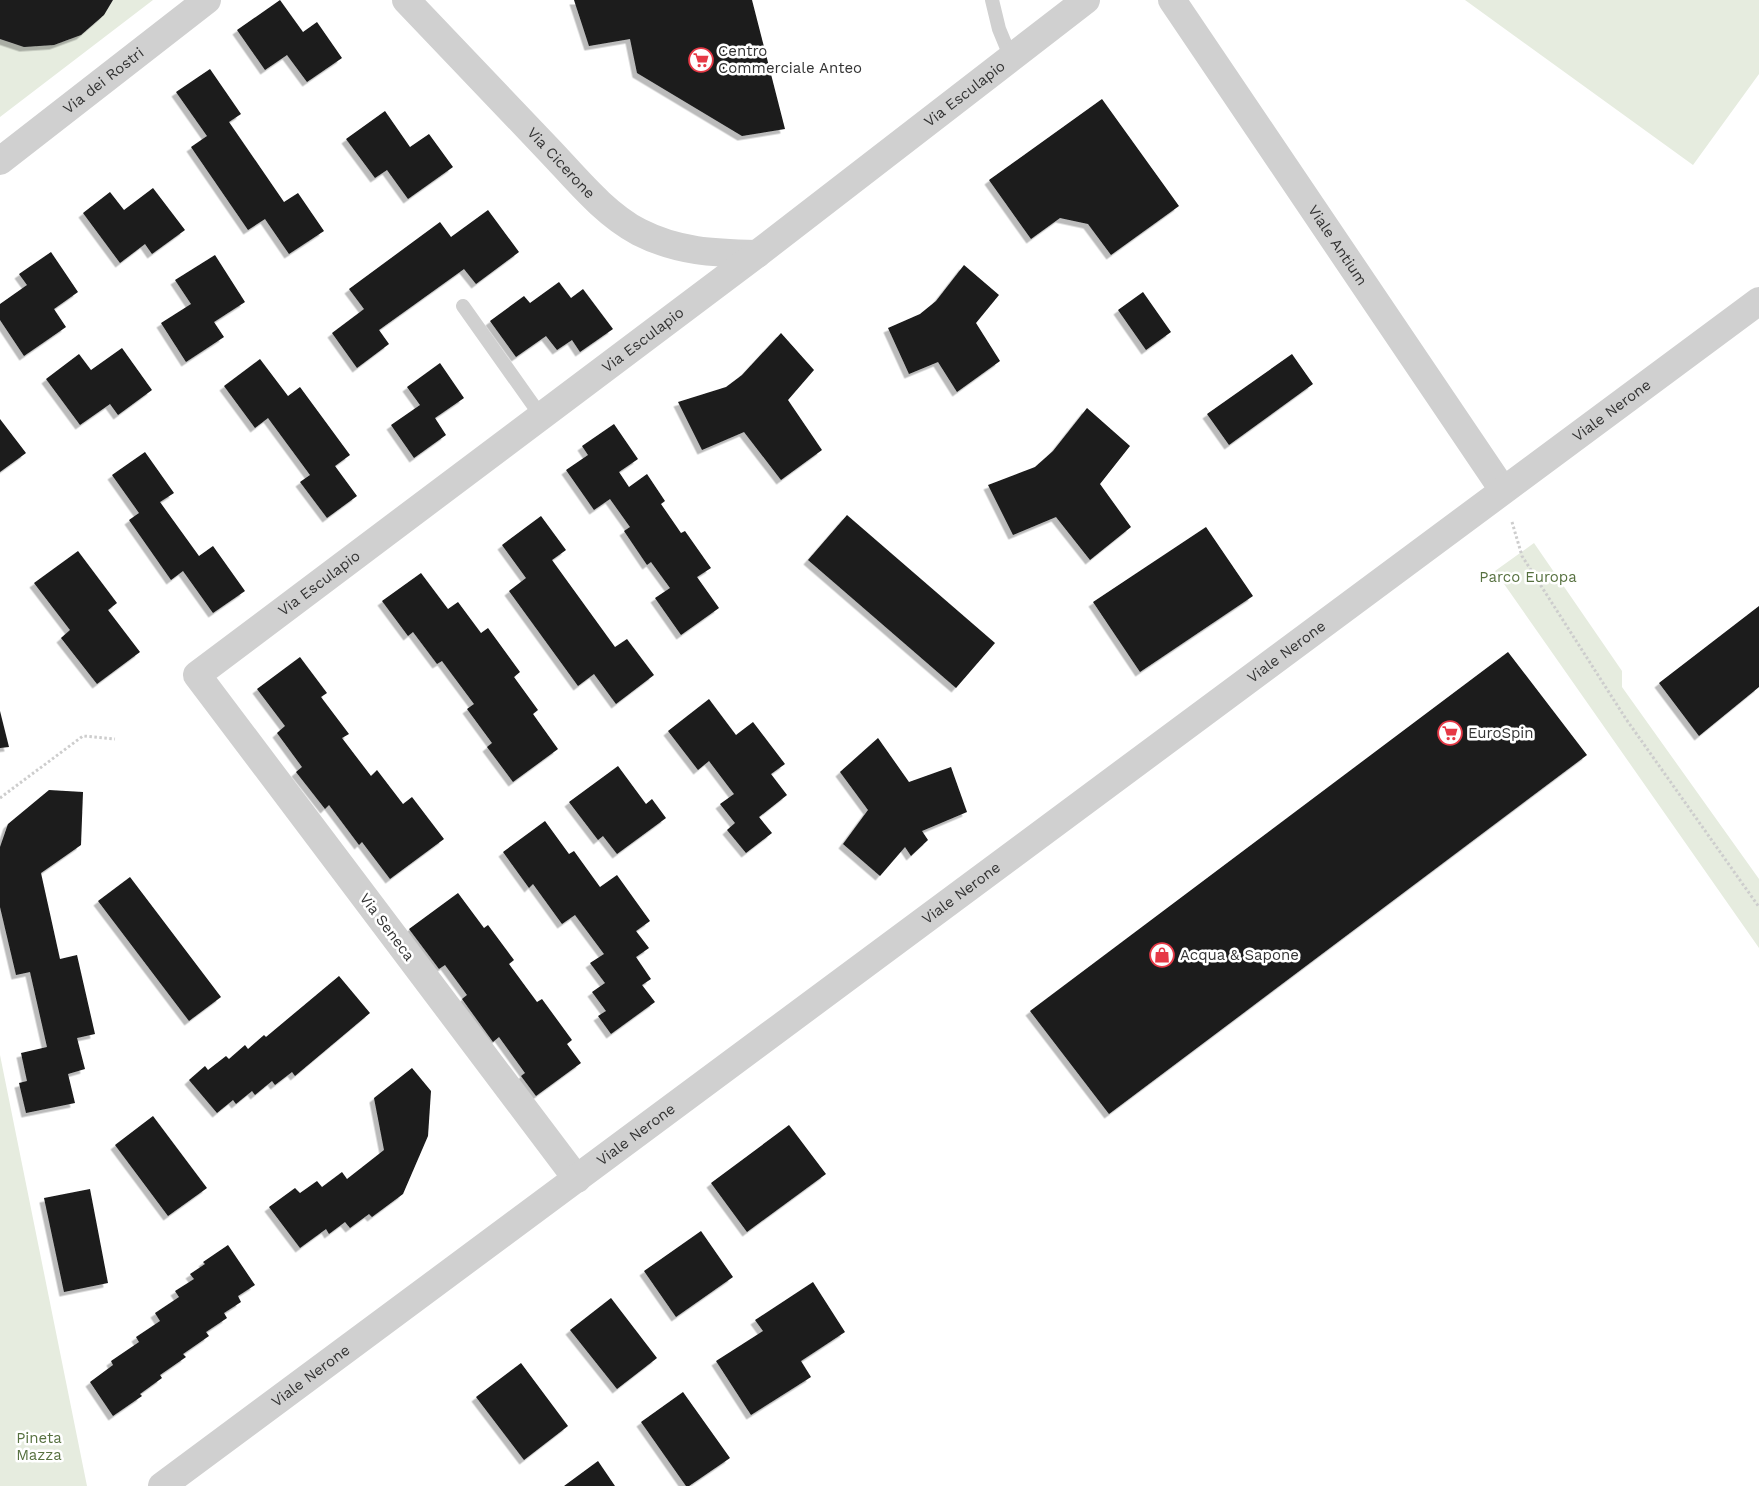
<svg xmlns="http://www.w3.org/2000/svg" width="1759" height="1486" font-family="'Work Sans',sans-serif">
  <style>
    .green { fill: #e6ecdf }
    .building { fill: #1a1a1a; filter: url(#shadow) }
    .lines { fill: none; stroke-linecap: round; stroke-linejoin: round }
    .path { stroke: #cdcdcd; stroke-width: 3; stroke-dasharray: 2.5 2.5; stroke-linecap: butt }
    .service { stroke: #d0d0d0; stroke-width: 14 }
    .minor { stroke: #d0d0d0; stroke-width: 28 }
    .labels { text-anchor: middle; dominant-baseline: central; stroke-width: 5; stroke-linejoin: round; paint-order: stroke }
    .poi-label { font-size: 15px; fill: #333; stroke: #fff; text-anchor: start }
    .street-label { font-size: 15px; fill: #333; stroke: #fff }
    .park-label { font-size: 15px; fill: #56703f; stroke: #fff }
  </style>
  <defs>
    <filter id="shadow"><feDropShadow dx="-4.5" dy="4.5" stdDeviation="0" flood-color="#0004"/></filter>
  </defs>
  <rect width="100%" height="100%" fill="#fff"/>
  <path class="green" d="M113,0H153L0,117V39C8,42 18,46 26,46C64,48 95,32 113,0Z
    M1465,0H1759V74L1693,165Z
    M1534,543L1622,671V687L1759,879V948L1495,571Z
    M0,1055L87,1486H0Z"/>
  <path class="building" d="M0,0H113L104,15L81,35L54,45L24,47L0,39Z
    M280,0L303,32L317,22L342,58L307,82L287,55L265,70L237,30Z
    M574,0H752L785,129L742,136L637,73L630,39L589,46Z
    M210,69L241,114L229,122L284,202L298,193L324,231L289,254L265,219L248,230L191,147L207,136L176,92Z
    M1102,99L1179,206L1111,255L1088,224L1060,218L1031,239L989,180Z
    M385,111L410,147L429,134L453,167L408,199L387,170L375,178L346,139Z
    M153,188L185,230L152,254L145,244L120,263L83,213L110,192L124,210Z
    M488,210L519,252L476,284L464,269L379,330L389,344L357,368L332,333L364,309L349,289L440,222L451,237Z
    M51,252L78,292L54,309L66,327L24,356L0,320V304L27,285L19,274Z
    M215,255L245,302L214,322L224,337L186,362L161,323L191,304L175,280Z
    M964,265L999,295L976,323L1000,361L957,392L938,362L909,374L888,328L920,314L936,301Z
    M559,282L571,298L583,289L613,329L580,352L572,340L557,350L546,336L516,357L490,321L524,296L530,303Z
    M1143,292L1171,332L1146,350L1118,310Z
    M781,333L814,370L788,400L822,450L781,480L744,432L702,450L678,402L726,387L742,375Z
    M122,348L152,390L118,415L110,404L80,425L46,379L79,354L91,370Z
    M1292,354L1313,384L1229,445L1207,414Z
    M260,359L288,396L300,387L350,455L335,466L357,496L327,518L300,482L310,475L268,418L255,428L224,386Z
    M440,363L464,398L435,418L446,435L414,458L391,425L420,405L407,387Z
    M1087,408L1130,446L1100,484L1131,527L1090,560L1056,517L1013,535L988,485L1035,467L1053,451Z
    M0,419L26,453L0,472Z
    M614,424L638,459L619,472L629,487L647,474L665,501L661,504L681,533L685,531L711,568L697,577L719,608L681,635L655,598L670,588L651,562L647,565L624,531L630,527L610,499L594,510L566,470L588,455L582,446Z
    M145,452L174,493L160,502L199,556L213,546L245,591L213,613L183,571L171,580L129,520L139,513L112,475Z
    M847,515L995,643L956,688L808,560Z
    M541,516L566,550L552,560L615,647L627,639L654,675L616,704L594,674L578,686L509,591L526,578L502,545Z
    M1206,527L1253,596L1140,672L1093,602Z
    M78,551L117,603L108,610L140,652L97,684L61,638L70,630L34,583Z
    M421,573L448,609L458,602L481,633L488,628L520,672L514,677L538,710L533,714L558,749L513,782L487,747L492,743L467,709L474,704L442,661L437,664L413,632L408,636L382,601Z
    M1759,606V687L1699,736L1659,683Z
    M1508,652L1587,755L1109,1114L1030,1011Z
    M300,657L327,693L321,697L349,734L342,738L371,776L377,770L403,804L412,797L444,839L390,879L362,842L359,845L329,805L325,809L296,772L302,767L277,733L285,726L257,689Z
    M709,699L736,735L753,722L785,764L771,774L787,795L759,817L772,833L746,853L727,830L735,823L720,804L734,794L709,761L698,770L668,731Z
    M0,711L9,747L0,748Z
    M878,738L909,782L951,767L967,812L922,831L928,840L911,856L905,847L880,876L843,844L868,810L840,772Z
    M618,766L646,804L652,799L666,818L617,854L603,836L598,840L569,802Z
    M49,790L83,792L81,845L41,873L60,959L77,955L95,1034L77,1038L85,1069L68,1074L75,1103L26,1113L19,1083L27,1081L21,1053L47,1047L30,972L16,975L0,907V847L8,824Z
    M545,821L569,854L574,851L600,887L617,875L650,921L636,931L649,948L636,957L651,979L642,985L655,1002L611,1034L598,1016L606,1011L592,992L605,983L590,963L604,954L575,915L562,924L533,884L529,888L503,852Z
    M130,877L221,997L189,1021L98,901Z
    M458,893L484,928L488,925L514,960L509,964L537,1002L542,999L572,1040L567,1044L581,1063L536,1096L521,1076L525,1073L499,1037L493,1042L462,999L467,995L445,965L439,969L409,929Z
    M339,976L370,1013L295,1076L292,1072L275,1085L272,1081L255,1095L252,1091L236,1104L233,1100L217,1113L189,1080L205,1066L208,1070L226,1056L229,1059L245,1045L248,1049L264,1035L266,1037Z
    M412,1068L431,1091L428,1136L403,1194L372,1217L369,1214L350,1228L345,1222L329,1234L326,1229L300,1248L269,1207L295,1188L300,1193L317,1181L322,1187L342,1172L347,1179L384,1150L374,1098Z
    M153,1116L207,1188L168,1216L115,1145Z
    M789,1125L826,1174L747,1232L711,1183Z
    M90,1189L108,1283L64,1292L44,1198Z
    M701,1231L733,1277L676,1317L644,1271Z
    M228,1245L255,1285L238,1296L241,1302L224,1313L227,1318L206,1332L209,1336L183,1354L186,1357L160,1375L162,1378L140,1394L142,1396L113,1416L90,1382L113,1365L111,1361L139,1342L136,1337L160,1321L155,1313L179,1297L175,1291L194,1279L190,1274L205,1264L203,1262Z
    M813,1282L845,1332L801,1361L811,1377L751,1415L716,1361L763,1331L755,1320Z
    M611,1298L657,1358L617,1389L570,1330Z
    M521,1363L568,1426L524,1460L476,1397Z
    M683,1392L730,1458L689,1486H686L641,1422Z
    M598,1461L615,1486H564Z"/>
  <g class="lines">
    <path class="path" d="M1512,522L1522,556L1626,719L1759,907
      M0,798L83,736L115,739"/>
    <path class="service" d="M992,0L999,29L1011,58
      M463,306L541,416"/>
    <g class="minor">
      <path id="s1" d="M406,0C453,49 500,98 547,148C575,177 603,213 639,232C678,252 714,253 757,254"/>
      <path id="s2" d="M1172,0L1503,490"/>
      <path id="s3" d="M0,161L207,0"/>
      <path id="s4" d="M577,1179L197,675L757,254L1086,0"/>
      <path id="s5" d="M162,1486L1759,301"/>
    </g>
  </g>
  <defs>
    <g id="supermarket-ring" transform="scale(1.25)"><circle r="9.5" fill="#fff" stroke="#e63946" stroke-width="1.5"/><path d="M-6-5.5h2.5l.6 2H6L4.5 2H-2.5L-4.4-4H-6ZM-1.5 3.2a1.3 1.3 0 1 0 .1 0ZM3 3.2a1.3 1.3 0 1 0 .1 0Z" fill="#e63946"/></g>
    <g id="shop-ring" transform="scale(1.25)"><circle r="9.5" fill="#fff" stroke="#e63946" stroke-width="1.5"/><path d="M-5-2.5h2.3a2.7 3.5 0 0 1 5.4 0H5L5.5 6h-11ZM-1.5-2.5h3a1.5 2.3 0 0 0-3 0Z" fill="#e63946"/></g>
  </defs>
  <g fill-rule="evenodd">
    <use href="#supermarket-ring" x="701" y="60"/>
    <use href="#supermarket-ring" x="1450" y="733"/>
    <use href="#shop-ring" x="1162" y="955"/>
  </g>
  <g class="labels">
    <g class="poi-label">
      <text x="718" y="51">Centro<tspan x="718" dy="17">Commerciale Anteo</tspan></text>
      <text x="1468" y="733">EuroSpin</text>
      <text x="1180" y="955">Acqua &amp; Sapone</text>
    </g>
    <g class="street-label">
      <text stroke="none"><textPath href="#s3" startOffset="131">Via dei Rostri</textPath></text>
      <text stroke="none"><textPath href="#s4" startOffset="1594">Via Esculapio</textPath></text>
      <text stroke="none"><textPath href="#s1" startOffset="225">Via Cicerone</textPath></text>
      <text stroke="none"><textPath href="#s2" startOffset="296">Viale Antium</textPath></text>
      <text stroke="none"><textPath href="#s4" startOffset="1189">Via Esculapio</textPath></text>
      <text stroke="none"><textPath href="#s5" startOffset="1805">Viale Nerone</textPath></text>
      <text stroke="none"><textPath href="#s4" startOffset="784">Via Esculapio</textPath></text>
      <text stroke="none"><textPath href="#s5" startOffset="1400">Viale Nerone</textPath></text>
      <text stroke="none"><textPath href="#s5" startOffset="995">Viale Nerone</textPath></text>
      <text transform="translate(387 927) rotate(53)">Via Seneca</text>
      <text stroke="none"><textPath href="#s5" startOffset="590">Viale Nerone</textPath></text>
      <text stroke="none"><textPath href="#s5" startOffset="185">Viale Nerone</textPath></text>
    </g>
    <g class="park-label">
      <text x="1528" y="577">Parco Europa</text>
      <text x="39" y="1438">Pineta<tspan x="39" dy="17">Mazza</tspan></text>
    </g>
  </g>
</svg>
